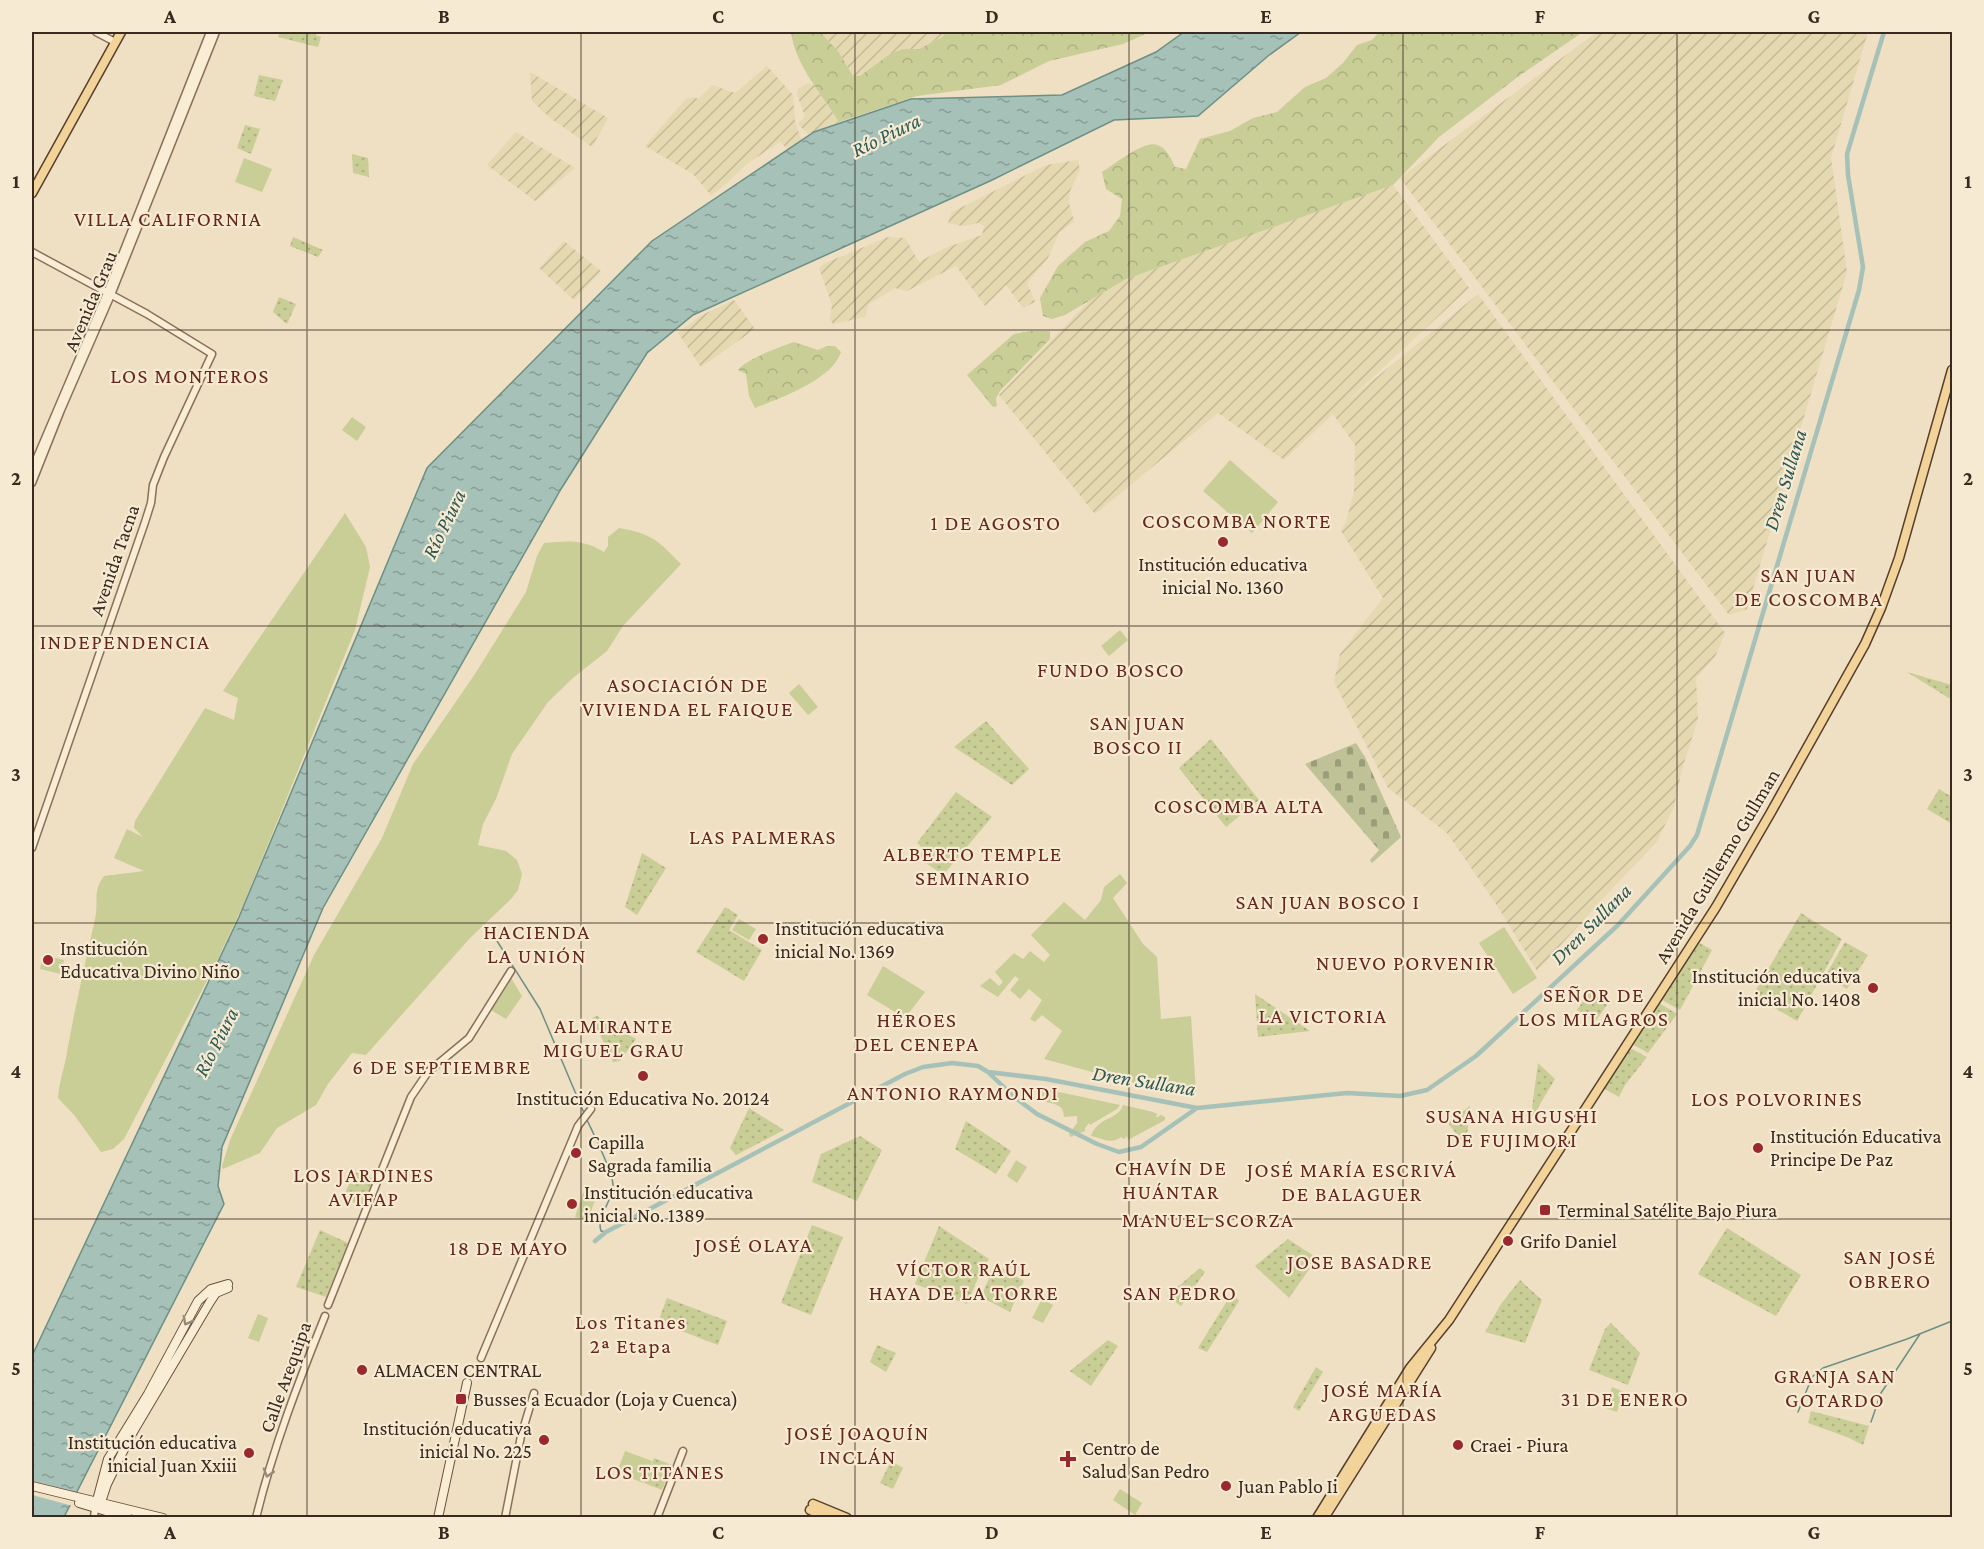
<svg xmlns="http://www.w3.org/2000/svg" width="1984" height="1549" font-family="'Crimson Pro',serif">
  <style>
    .farmland { fill: url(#farmland-furrows) }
    .grass { fill: #c9cd96 }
    .forest { fill: url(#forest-crowns) }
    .cemetery { fill: url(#cemetery-stones) }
    .park { fill: url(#park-dots) }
    .water { fill: url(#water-ripples); stroke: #6c9085; stroke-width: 1.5 }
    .pier { fill: #efdfc3 }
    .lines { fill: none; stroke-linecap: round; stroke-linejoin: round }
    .stream { stroke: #6c9085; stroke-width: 1.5 }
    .canal { stroke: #a5c1b8; stroke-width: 4.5 }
    .tertiary-casing { stroke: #897059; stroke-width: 9 }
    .secondary-casing { stroke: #6b523c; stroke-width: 10 }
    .primary-casing { stroke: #573f2e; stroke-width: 11 }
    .tertiary { stroke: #f9edd6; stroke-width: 6 }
    .secondary { stroke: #f9edd6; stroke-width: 8 }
    .primary { stroke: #f2d39a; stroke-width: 8 }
    .oneway { stroke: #998b7a }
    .grid { fill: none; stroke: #39291e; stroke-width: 1.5; stroke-opacity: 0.55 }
    .poi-dot { fill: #99282f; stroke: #f6ead2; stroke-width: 2 }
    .labels { text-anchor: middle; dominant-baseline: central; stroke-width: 4.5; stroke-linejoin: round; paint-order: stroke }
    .street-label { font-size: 20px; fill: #39291e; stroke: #f6ead2 }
    .poi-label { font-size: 20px; fill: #39291e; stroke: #f6ead2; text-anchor: start }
    .water-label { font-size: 21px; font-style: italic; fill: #2d5954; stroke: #f6ead2 }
    .neighbourhood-label { font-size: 21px; letter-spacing: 1.5px; fill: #66281c; stroke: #f6ead2 }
    .neatline { fill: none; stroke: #39291e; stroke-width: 2 }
    .grid-label { font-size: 20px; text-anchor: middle; font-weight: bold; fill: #39291e }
  </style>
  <defs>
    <pattern id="farmland-furrows" width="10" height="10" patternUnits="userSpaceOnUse" patternTransform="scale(1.5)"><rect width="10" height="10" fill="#e4d9b0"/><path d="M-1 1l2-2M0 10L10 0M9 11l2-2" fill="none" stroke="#c4ba97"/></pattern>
    <pattern id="forest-crowns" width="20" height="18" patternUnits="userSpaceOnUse" patternTransform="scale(1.5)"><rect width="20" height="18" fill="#c9cd96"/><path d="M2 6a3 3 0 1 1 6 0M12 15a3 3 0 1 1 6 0" fill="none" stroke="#adb081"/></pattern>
    <pattern id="cemetery-stones" width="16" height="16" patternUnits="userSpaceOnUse" patternTransform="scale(1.5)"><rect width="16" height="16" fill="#bec296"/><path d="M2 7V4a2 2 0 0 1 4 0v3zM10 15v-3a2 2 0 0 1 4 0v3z" fill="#9b9e7a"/></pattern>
    <pattern id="park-dots" width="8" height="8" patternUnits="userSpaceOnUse" patternTransform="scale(1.5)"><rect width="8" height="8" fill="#c9cd96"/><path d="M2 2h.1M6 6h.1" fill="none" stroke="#adb081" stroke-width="1.8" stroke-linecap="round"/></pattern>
    <pattern id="water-ripples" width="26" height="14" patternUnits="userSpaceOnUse" patternTransform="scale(1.5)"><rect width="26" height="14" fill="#a5c1b8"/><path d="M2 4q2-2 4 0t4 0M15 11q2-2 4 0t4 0" fill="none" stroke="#879d95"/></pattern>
  </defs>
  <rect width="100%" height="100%" fill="#efdfc3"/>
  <path class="farmland" d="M820,32H941L944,36L919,49H903L890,54L860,76H853L838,51Z
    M1597,32H1868L1831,158L1847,272L1747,609L1729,615L1400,178Z
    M767,66L793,95L795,122L800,136L806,144L792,153L780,142L748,163L726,184L711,195L693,174L645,146L686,99L694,97L698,99L712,85L735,93Z
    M530,72L608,118L592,147L550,118L532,101Z
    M808,83L814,85L839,122L808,134L798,124L805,116L797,95L798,89Z
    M516,132L575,168L535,201L487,165Z
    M1078,160L1080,170L1070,191L1069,203L1074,221L1059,233L1048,258L1027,283L1035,302L1023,308L1006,285L985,306L956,266L907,291L895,288L869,304L865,317L833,324L830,320L832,305L819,268L823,264L888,237L905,238L919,262L945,248L982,235L984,226L978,223L963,226L948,223L952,212L1046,165Z
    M1393,185L1469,288L1344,404L1478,294L1725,633L1715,657L1696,678L1698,719L1682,769L1674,807L1656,843L1621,879L1537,971L1496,904L1447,833L1388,788L1334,682L1340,654L1383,598L1341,531L1346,522L1354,492L1355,445L1333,414L1284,460L1218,413L1095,514L999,395L1089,301L1126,279Z
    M564,241L601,271L574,300L539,268Z
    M734,300L755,329L701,367L678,333L700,316Z"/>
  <path class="grass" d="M244,158L272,169L262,192L235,182Z
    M352,417L366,427L357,441L342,430Z
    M1230,460L1278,502L1252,533L1203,491Z
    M345,513L366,547L370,567L355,630L244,903L213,969L124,1139L113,1149L101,1152L75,1116L58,1098C59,1084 63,1072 66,1058C74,1011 85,965 95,919C99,901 92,892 104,876L144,871L114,858L127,829L143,837L134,828L135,821L205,708L234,720L238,698L223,691Z
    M619,528C653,534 657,540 681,564L623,626L607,651L574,677L548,702L512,754L496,799L483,824L478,845L506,851L517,860L522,874L518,890L511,899L471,937L366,1055L352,1053L328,1084L316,1105L277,1128L260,1153L223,1169L222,1166L230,1140L314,955L382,838L413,764L475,674L526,592L537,556L544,543C569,541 582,539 604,552L608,546V537Z
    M1120,630L1128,640L1109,656L1101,646Z
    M799,684L818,707L808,715L789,693Z
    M1120,874L1127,883L1113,898L1143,944L1157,957L1161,1019L1191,1016L1196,1093L1163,1091L1044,1059L1062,1031L1042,1015L1035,1022L1030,1019L1042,1000L1029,989L1020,999L1010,990L1019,979L1015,976L998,997L980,986L990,978L999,986L1003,982L995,972L1014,953L1023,959L1030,951L1044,962L1050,955L1031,935L1064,902L1085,920L1101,900L1104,887Z
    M739,919L756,929L749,940L732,930Z
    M1504,927L1537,978L1513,994L1479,943Z
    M43,955L64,960L61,974L40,969Z
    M883,966L925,992L905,1018L867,995Z
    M511,978L522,996L506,1019L491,1010Z
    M1040,1088L1120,1105L1117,1109L1090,1125L1089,1123L1085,1128V1131L1070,1137L1069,1134L1077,1123V1116L1064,1117C1064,1103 1052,1104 1042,1101L1039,1095Z
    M1123,1105L1153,1112L1157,1114L1156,1118L1161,1115L1165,1117V1120L1128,1140L1127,1136L1124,1139L1121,1137C1110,1145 1102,1138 1091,1136C1098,1116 1119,1120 1123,1105Z
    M1016,1160L1027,1167L1017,1183L1007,1176Z
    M583,1193L596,1198L587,1221L575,1217Z
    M1042,1299L1053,1305L1043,1323L1032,1318Z
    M258,1314L268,1318L259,1342L248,1338Z
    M1612,1387L1624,1392L1617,1412L1605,1408Z
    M625,1451L652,1461L643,1483L617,1472Z
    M1120,1489L1142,1503L1135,1515L1113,1500Z"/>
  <path class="forest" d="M791,32H820L838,51L853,76H860L890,54L903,49H919L944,36L941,32H1150L1123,44L1049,61L1001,85L917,96L839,122C822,94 795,65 791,32Z
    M1379,32H1583L1519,76L1439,137L1393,185L1126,279L1065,315L1052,319L1043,316L1040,298L1058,266L1085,242L1109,231L1120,216L1122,199L1106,189L1102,172C1114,165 1144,140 1157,145C1167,148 1171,159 1175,167L1186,169L1200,139L1230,131L1253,118L1277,112L1305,87L1326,78L1343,63L1357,45L1372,40Z
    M1030,331H1050V339L1000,391L996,398L997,406L993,407L967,375L1014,334Z
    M794,342L818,350L827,346H835L841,352C832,380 780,398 755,408L749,396L746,374L738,370C746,359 780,347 794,342Z"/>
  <path class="cemetery" d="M1356,743L1365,757L1401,837L1372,863L1370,860L1379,850L1305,764Z"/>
  <path class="park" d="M280,32H316V35L321,37L318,47L278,37Z
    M259,75L283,80L275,101L254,96Z
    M245,125L260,129L251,154L237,148Z
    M352,154L368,158L369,177L353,173Z
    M293,237L323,250L318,257L290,246Z
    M279,297L296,304L287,324L273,312Z
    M1907,672L1952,685V700Z
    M986,721L1029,769L1012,785L954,747Z
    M1211,739L1259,800L1226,827L1179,768Z
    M1939,789L1952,797V824L1927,809Z
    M956,792L992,817L943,875L919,858L924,849L917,843Z
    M642,853L666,868L637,915L625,907Z
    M725,907L738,915L729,930L762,950L744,981L696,952Z
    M1801,913L1842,939L1797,1021L1753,995Z
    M1698,942L1712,950L1680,1010L1660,999Z
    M1845,942L1868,955L1847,989L1825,976Z
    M1590,991L1607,1005L1595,1022L1577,1010Z
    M1255,994L1310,1031L1258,1037Z
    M1659,1003L1677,1014L1648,1053L1632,1044Z
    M597,1016L636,1039L620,1061L613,1062L592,1018Z
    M1630,1048L1647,1057L1625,1085L1619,1097L1603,1088Z
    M1538,1063L1555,1079L1533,1116H1531Z
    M1470,1106L1466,1146L1448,1123Z
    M749,1108L784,1130L736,1155L730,1148Z
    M966,1121L1011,1151L996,1174L955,1149Z
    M860,1136L882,1150L857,1201L812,1182L821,1154Z
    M354,1172L374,1179L363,1206L343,1198Z
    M812,1225L843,1237L811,1315L781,1303Z
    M939,1226L989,1259L981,1271L967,1304L915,1284Z
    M1727,1228L1801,1275L1776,1316L1698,1274Z
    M320,1230L348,1243L326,1297L296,1287Z
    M1288,1239L1317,1258L1289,1298L1255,1266Z
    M995,1264L1024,1281L1010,1312L981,1297Z
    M1200,1268L1205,1272L1181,1306L1167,1296Z
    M1520,1280L1542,1300L1525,1343L1485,1332L1501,1304Z
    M1232,1293L1239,1301L1207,1352L1198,1348Z
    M667,1298L727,1321L718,1345L658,1322Z
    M1611,1323L1640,1353L1628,1385L1589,1370L1605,1329Z
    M1108,1340L1118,1346L1091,1386L1070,1371Z
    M877,1345L896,1353L886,1372L870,1362Z
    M1316,1367L1323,1372L1299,1411L1293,1407Z
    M1811,1411L1869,1426L1863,1445L1847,1437L1808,1423Z
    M654,1458L672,1465L662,1490L644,1483Z
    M891,1461L903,1468L893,1489L880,1483Z"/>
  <path class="water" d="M1184,32H1301L1268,56L1198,116L1114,120L990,181L693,315L647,353L561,489L323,908L222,1147L218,1186L224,1204L64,1517L32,1518V1356L239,917L427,468L652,241L814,132L911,99L1062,95L1156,52Z"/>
  <path class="pier" d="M32,1481L80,1493L73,1506L32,1495Z"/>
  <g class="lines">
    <path class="stream" d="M492,933L540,1009L584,1113
      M587,1120C593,1133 614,1174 613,1186C612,1202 596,1217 601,1231L606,1232
      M1798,1412L1812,1377L1823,1368L1907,1339L1952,1321
      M1871,1422L1881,1393L1920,1334"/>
    <path class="canal" d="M988,1072L1013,1096L1037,1114L1097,1144L1119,1152L1141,1147L1197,1108
      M595,1241L606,1232L905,1074L923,1067L952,1063L978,1066L988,1072L1046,1079L1197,1108L1347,1093L1400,1096L1427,1090L1476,1056L1618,925L1690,846L1697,835L1859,290L1863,267L1848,175L1847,154L1884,32"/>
    <g class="tertiary-casing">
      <path id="tertiary" d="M96,32L115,42
        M32,252L147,314L212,354L164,457L153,485L151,503L145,522L32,848
        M32,469L107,293L210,32
        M32,483L61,410L111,295L216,32
        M328,1305L411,1097L428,1072L469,1038L511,971
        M481,1358L578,1126L591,1109
        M94,1518L95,1508
        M256,1518C273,1448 298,1383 325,1316
        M505,1518L521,1436L534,1393
        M657,1518L683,1451"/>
    </g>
    <g class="secondary-casing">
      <path id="secondary" d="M32,1486L163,1518
        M102,1499L107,1484L130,1437L210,1302L216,1293L228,1288
        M79,1503L129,1518
        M95,1508L108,1459L148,1394L198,1301L211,1289L228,1284
        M438,1518L467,1383"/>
    </g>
    <g class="primary-casing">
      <path id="primary" d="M32,193L121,32
        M813,1504L847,1518
        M810,1510L827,1518
        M1317,1518L1410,1368L1449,1320L1716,907L1770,814L1865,644L1881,608L1899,558L1952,370
        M1324,1518L1431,1348"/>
    </g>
    <use href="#tertiary" class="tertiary"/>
    <use href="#secondary" class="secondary"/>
    <use href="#primary" class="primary"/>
  </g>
  <defs><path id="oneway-chevron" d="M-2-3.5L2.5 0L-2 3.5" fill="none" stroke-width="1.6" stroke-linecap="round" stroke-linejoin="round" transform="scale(1.5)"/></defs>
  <g class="oneway">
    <use href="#oneway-chevron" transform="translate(187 1321) rotate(118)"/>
    <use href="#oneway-chevron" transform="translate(268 1473) rotate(107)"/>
  </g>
  <path class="grid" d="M307,32V1518M581,32V1518M855,32V1518M1129,32V1518M1403,32V1518M1677,32V1518M32,330H1952M32,626H1952M32,923H1952M32,1219H1952"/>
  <g class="poi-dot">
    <circle cx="1223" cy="542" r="6"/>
    <circle cx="763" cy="939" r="6"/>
    <circle cx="48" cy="960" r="6"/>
    <circle cx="1873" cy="988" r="6"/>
    <circle cx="643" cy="1076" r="6"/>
    <circle cx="1758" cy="1148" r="6"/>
    <circle cx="576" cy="1153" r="6"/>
    <circle cx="572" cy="1204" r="6"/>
    <rect x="1539" y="1204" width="12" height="12" rx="3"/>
    <circle cx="1508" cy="1241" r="6"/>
    <circle cx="362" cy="1370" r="6"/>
    <rect x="455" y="1393" width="12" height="12" rx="3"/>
    <circle cx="544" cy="1440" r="6"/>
    <circle cx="1458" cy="1445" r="6"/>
    <circle cx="249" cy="1453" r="6"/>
    <path d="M1065 1450h6v6h6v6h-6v6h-6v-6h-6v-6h6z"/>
    <circle cx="1226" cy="1486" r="6"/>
  </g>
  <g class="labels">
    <g class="street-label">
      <text transform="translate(90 301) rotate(-67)">Avenida Grau</text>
      <text transform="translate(114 560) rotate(-71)">Avenida Tacna</text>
      <text transform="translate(1717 866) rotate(-59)">Avenida Guillermo Gullman</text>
      <text transform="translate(285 1377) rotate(-70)">Calle Arequipa</text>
    </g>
    <g class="poi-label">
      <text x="1223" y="564" text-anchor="middle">Institución educativa<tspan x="1223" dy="23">inicial No. 1360</tspan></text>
      <text x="775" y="928">Institución educativa<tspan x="775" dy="23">inicial No. 1369</tspan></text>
      <text x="60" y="948">Institución<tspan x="60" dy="23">Educativa Divino Niño</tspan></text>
      <text x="1861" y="976" text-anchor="end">Institución educativa<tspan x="1861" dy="23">inicial No. 1408</tspan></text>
      <text x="643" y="1098" text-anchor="middle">Institución Educativa No. 20124</text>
      <text x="1770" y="1136">Institución Educativa<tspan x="1770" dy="23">Principe De Paz</tspan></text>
      <text x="588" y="1142">Capilla<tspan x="588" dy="23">Sagrada familia</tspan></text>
      <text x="584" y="1192">Institución educativa<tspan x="584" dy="23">inicial No. 1389</tspan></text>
      <text x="1557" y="1210">Terminal Satélite Bajo Piura</text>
      <text x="1520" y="1241">Grifo Daniel</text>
      <text x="374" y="1370">ALMACEN CENTRAL</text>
      <text x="473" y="1399">Busses a Ecuador (Loja y Cuenca)</text>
      <text x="532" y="1428" text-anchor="end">Institución educativa<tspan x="532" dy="23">inicial No. 225</tspan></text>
      <text x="237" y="1442" text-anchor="end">Institución educativa<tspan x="237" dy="23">inicial Juan Xxiii</tspan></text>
      <text x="1470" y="1445">Craei - Piura</text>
      <text x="1082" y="1448">Centro de<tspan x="1082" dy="23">Salud San Pedro</tspan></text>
      <text x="1238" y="1486">Juan Pablo Ii</text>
    </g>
    <g class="water-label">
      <text transform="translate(886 135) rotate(-26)">Río Piura</text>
      <text transform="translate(1785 480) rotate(-73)">Dren Sullana</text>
      <text transform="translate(444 524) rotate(-64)">Río Piura</text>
      <text transform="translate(1591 924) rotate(-45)">Dren Sullana</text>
      <text transform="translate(216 1042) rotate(-63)">Río Piura</text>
      <text transform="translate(1144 1081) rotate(9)">Dren Sullana</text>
    </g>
    <g class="neighbourhood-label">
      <text x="168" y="219">VILLA CALIFORNIA</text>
      <text x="190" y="376">LOS MONTEROS</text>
      <text x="1237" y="521">COSCOMBA NORTE</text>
      <text x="996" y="523">1 DE AGOSTO</text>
      <text x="1809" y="575">SAN JUAN<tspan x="1809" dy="24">DE COSCOMBA</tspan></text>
      <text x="125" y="642">INDEPENDENCIA</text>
      <text x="1111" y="670">FUNDO BOSCO</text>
      <text x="688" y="685">ASOCIACIÓN DE<tspan x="688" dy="24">VIVIENDA EL FAIQUE</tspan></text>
      <text x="1138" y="723">SAN JUAN<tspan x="1138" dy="24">BOSCO II</tspan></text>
      <text x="1239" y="806">COSCOMBA ALTA</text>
      <text x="763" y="837">LAS PALMERAS</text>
      <text x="973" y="854">ALBERTO TEMPLE<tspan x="973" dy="24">SEMINARIO</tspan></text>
      <text x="1328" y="902">SAN JUAN BOSCO I</text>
      <text x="537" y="932">HACIENDA<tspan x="537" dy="24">LA UNIÓN</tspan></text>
      <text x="1406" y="963">NUEVO PORVENIR</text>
      <text x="1594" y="995">SEÑOR DE<tspan x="1594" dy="24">LOS MILAGROS</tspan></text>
      <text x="1323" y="1016">LA VICTORIA</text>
      <text x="917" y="1020">HÉROES<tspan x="917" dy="24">DEL CENEPA</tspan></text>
      <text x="614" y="1026">ALMIRANTE<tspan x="614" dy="24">MIGUEL GRAU</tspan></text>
      <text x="442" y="1067">6 DE SEPTIEMBRE</text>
      <text x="953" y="1093">ANTONIO RAYMONDI</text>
      <text x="1777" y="1099">LOS POLVORINES</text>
      <text x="1512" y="1116">SUSANA HIGUSHI<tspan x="1512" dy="24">DE FUJIMORI</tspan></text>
      <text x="1171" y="1168">CHAVÍN DE<tspan x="1171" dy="24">HUÁNTAR</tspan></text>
      <text x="1352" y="1170">JOSÉ MARÍA ESCRIVÁ<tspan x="1352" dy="24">DE BALAGUER</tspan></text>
      <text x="364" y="1175">LOS JARDINES<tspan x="364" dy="24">AVIFAP</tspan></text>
      <text x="1208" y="1220">MANUEL SCORZA</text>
      <text x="754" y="1245">JOSÉ OLAYA</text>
      <text x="509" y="1248">18 DE MAYO</text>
      <text x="1890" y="1257">SAN JOSÉ<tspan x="1890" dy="24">OBRERO</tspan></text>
      <text x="1360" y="1262">JOSE BASADRE</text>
      <text x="964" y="1269">VÍCTOR RAÚL<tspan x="964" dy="24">HAYA DE LA TORRE</tspan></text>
      <text x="1180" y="1293">SAN PEDRO</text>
      <text x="631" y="1322">Los Titanes<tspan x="631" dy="24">2ª Etapa</tspan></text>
      <text x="1835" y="1376">GRANJA SAN<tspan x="1835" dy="24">GOTARDO</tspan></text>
      <text x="1383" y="1390">JOSÉ MARÍA<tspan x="1383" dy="24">ARGUEDAS</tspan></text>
      <text x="1625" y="1399">31 DE ENERO</text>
      <text x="858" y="1433">JOSÉ JOAQUÍN<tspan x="858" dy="24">INCLÁN</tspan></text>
      <text x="660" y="1472">LOS TITANES</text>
    </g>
  </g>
  <rect width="1984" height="1549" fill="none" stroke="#f6ead2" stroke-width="66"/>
  <rect x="33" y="33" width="1918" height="1483" class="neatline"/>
  <g class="grid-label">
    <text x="170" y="23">A</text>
    <text x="444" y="23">B</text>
    <text x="718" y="23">C</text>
    <text x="992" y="23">D</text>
    <text x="1266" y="23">E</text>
    <text x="1540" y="23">F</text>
    <text x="1814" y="23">G</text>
    <text x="16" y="188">1</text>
    <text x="1968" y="188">1</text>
    <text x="16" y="485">2</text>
    <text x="1968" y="485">2</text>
    <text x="16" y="781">3</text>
    <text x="1968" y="781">3</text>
    <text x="16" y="1078">4</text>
    <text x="1968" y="1078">4</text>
    <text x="16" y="1375">5</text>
    <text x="1968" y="1375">5</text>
    <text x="170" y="1539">A</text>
    <text x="444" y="1539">B</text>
    <text x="718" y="1539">C</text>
    <text x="992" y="1539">D</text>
    <text x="1266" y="1539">E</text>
    <text x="1540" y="1539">F</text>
    <text x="1814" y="1539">G</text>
  </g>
</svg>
